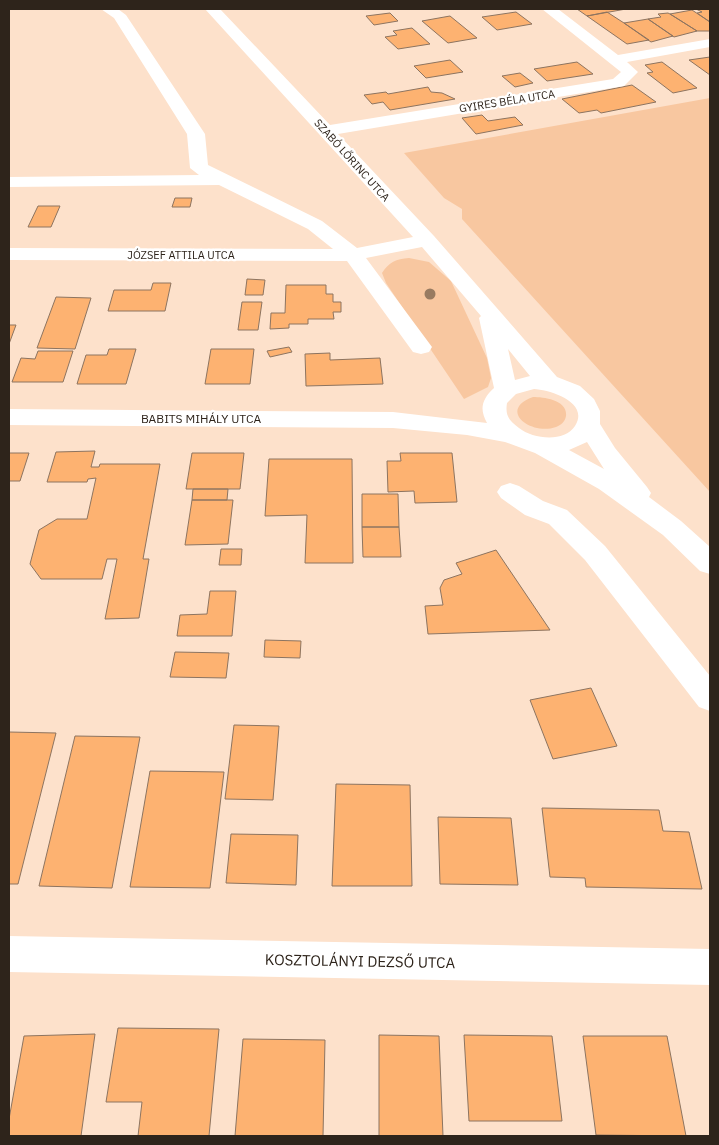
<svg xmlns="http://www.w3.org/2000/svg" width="719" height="1145" font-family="'IBM Plex Sans',sans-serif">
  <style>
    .green { fill: #f8c7a0 }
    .building { fill: #fdb271; stroke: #8d7460 }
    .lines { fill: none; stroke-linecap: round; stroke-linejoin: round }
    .minor { fill: #fff; fill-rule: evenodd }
    .tree { fill: #987b61 }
    .labels { text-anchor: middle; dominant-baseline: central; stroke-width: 4.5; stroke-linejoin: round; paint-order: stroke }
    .far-street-label { font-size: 11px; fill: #2e241b; stroke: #fff }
    .street-label { font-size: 12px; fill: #2e241b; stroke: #fff }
    .near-street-label { font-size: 15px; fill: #2e241b; stroke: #fff }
  </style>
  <rect width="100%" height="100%" fill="#fde1cb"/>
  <path class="green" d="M710,98V492L462,219V209L444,198L404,153Z
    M409,258L429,262L451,281L487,358L491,378L488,387L464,399L386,283L382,273C389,262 396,259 409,258Z
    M533,397C544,397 568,400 566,416C565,422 561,425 556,427C531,436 497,410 533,397Z"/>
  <path class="building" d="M577,9H626L587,16Z
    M696,9H710V22L697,13L702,12Z
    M692,10L710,22V31H697L670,14Z
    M516,12L532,24L497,30L482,17Z
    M607,12L624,23L649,40L627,44L587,16Z
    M390,13L398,21L374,25L366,16Z
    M668,13L670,14L697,31L674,37L648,19L661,17L658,14Z
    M450,16L477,38L448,43L422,21Z
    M648,19L673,36L651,42L624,23Z
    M412,28L430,44L398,49L385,37L397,35L393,31Z
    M710,57V75L689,60Z
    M450,60L463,72L426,78L414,66Z
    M577,62L593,74L547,81L534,69Z
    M662,62L697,88L673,93L647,73L653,72L645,65Z
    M520,73L533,83L515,87L502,76Z
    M632,85L656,102L601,113L597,110L579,113L562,99Z
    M428,87L431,92L442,93L455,99L390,110L383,102L372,104L364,95L386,92L388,94Z
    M482,115L488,121L515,117L523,125L476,134L462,118Z
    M175,198H192L190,207H172Z
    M38,206H60L51,227H28Z
    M247,279L265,280L263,295H245Z
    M153,283H171L165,311H108L114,290H151Z
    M286,285H326V294H333V302H341V312H333L334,319H308V324H289V328L270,329L271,313H285Z
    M56,297L91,298L75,349L37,348Z
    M242,302H262L258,330H238Z
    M9,325H16L9,344Z
    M289,347L292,352L270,357L267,351Z
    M109,349H136L126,384H77L86,355H107Z
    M211,349H254L250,384H205Z
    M38,351H73L63,382H12L21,358L35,359Z
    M330,353V360L380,358L383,384L306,386L305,354Z
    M95,451L91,467H99L100,464H160L143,559H149L139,618L105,619L117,559H107L102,579H41L30,564L39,530L57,519H87L96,478L88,479L87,482H47L56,452Z
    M9,453H29L20,481H9Z
    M192,453H244L240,489H186Z
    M400,453H452L457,502L415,503L414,491L388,492L387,461H401Z
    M269,459H352L353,563H305L307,515L265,516Z
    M193,489H228L227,500H192Z
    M362,494H398L399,527H362Z
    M192,500H233L228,544L185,545Z
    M362,527H399L401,557H363Z
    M221,549H242L241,565H219Z
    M496,550L550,630L428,634L425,606L443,605L440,588L444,580L462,574L456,563Z
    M210,591H236L232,636H177L180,615L207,614Z
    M265,640L301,641L300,658L264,657Z
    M175,652L229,653L226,678L170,677Z
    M591,688L617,746L553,759L530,700Z
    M234,725L279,726L273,800L225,799Z
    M9,732L56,733L18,884H9Z
    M75,736L140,737L112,888L39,886Z
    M150,771L224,772L210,888L130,887Z
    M336,784L410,785L412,886H332Z
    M542,808L659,810L663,831L689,832L702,889L586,887L585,878L550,877Z
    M438,817L511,818L518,885L440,884Z
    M231,834L298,835L296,885L226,883Z
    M118,1028L219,1029L209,1136H138L142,1102H106Z
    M95,1034L81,1136H9V1119L24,1036Z
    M379,1035L439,1036L443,1136H379Z
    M464,1035L552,1036L562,1121H469Z
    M583,1036H667L686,1136L596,1135Z
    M243,1039L325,1040L323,1136H235Z"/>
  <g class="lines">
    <path class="minor" d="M101,9H118L126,15L205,134L208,165L322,221L357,248L413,237L205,9H220L330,125L613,79L621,72L542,9H558L618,55L710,39V47L627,62L638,72L624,86L338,134L434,236L557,377L580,386L594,399L600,411V424L615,448L647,487L651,493L649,497L681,521L710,547V574L700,571L663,535L599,489L535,453L505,442L467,435L393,428L9,425V409L393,412L487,423C479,409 482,399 494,388L479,318L481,316L422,247L366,258L432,347L429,352L421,354L413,352L347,261L9,260V248L333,249L308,229L219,185L9,187V177L199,175L190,168L187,134L114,18ZM508,349L530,376L515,380ZM534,389C550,390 590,402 575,426C564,443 533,439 519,428C509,420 505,416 507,403L516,394ZM587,442L604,469L569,450Z
      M510,483L519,486L543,501L567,510L605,546L710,676V711L699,707L585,560L549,524L525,515L501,498L497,492L501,486Z
      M9,936L710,949V985L9,972Z"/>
  </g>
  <circle class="tree" cx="430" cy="294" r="5.5"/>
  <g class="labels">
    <g class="far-street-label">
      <text transform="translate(507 101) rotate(-9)">GYIRES BÉLA UTCA</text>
      <text transform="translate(352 160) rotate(48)">SZABÓ LŐRINC UTCA</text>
      <text x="181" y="255">JÓZSEF ATTILA UTCA</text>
    </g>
    <g class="street-label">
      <text x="201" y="418">BABITS MIHÁLY UTCA</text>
    </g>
    <g class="near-street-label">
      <text transform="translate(360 961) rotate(1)">KOSZTOLÁNYI DEZSŐ UTCA</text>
    </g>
  </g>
  <rect width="719" height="1145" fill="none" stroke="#2e241b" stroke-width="20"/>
</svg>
